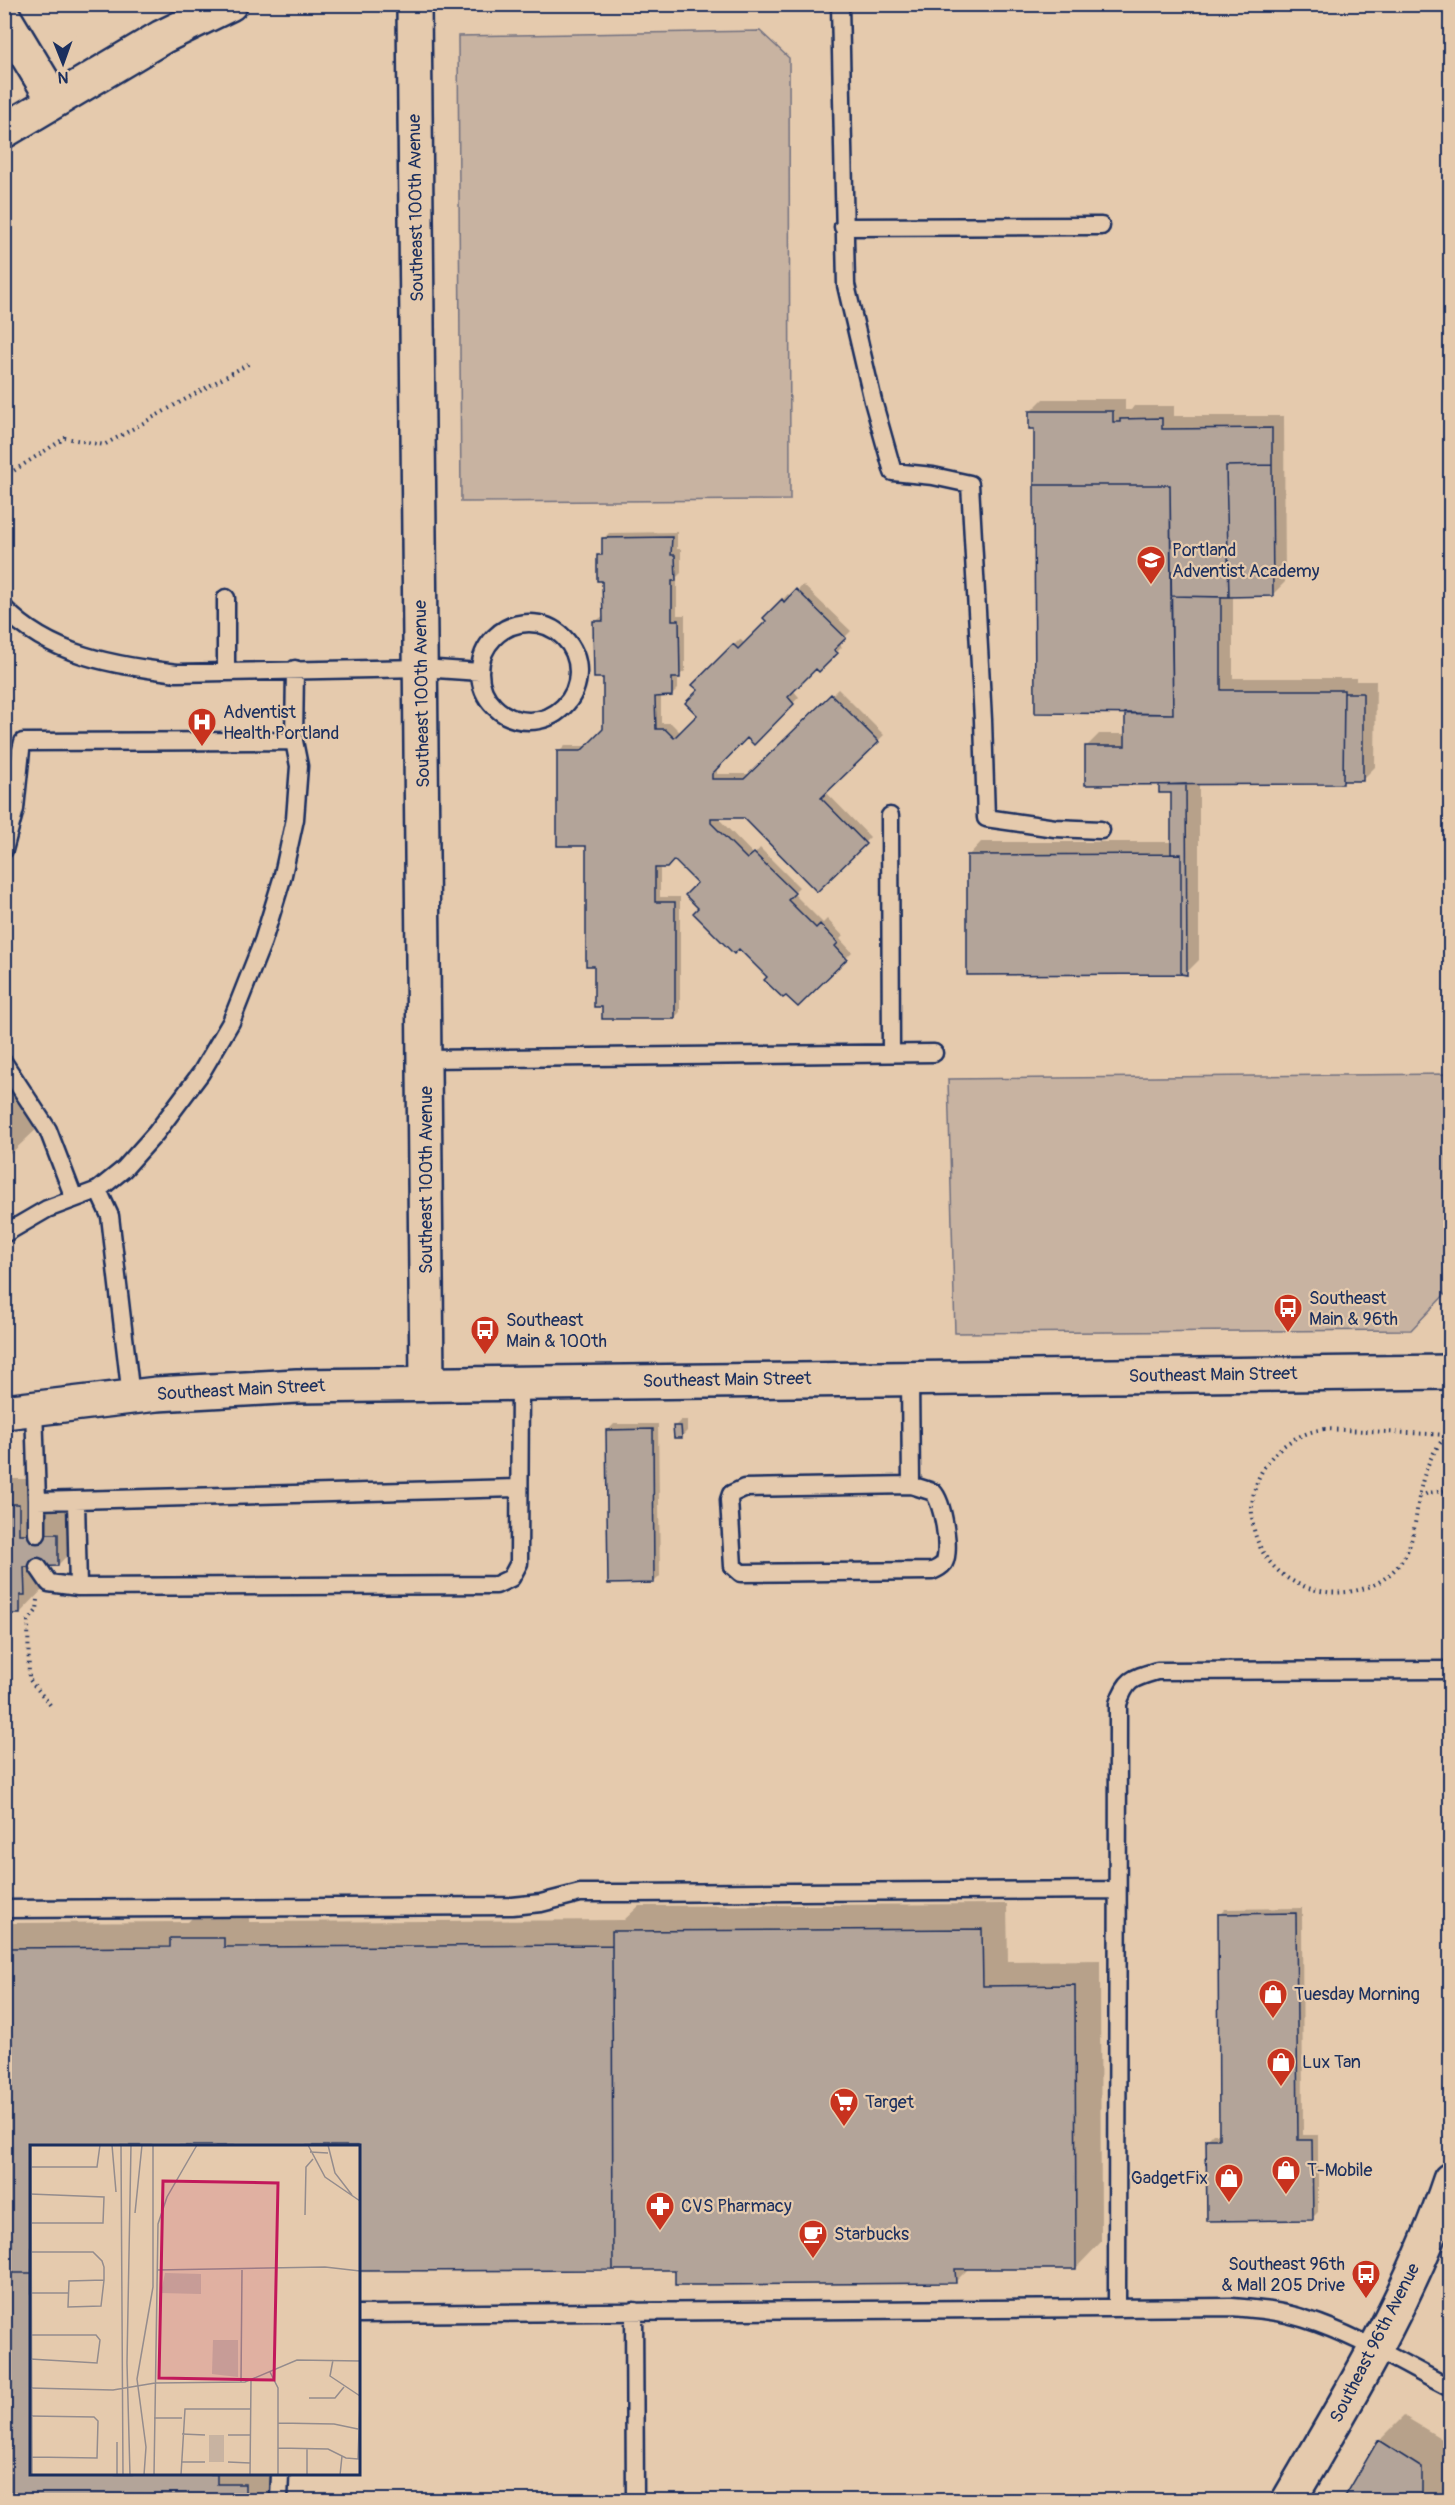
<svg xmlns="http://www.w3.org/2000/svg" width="1455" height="2505" font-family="Pangolin,sans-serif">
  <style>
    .green { fill: #c8b3a1; stroke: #727180; stroke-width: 1.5 }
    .shadow { fill: #0003 }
    .building { fill: #b3a499; stroke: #1b2f5e; stroke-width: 1.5 }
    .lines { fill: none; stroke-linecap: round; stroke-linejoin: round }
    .lane-casing { stroke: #1b2f5e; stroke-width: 21 }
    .street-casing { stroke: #1b2f5e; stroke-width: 38 }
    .secondary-casing { stroke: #1b2f5e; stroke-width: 38 }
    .path { stroke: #1b2f5e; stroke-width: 4; stroke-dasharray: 1.5 4.5; stroke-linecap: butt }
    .lane { stroke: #e5caad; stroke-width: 16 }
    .street { stroke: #e5caad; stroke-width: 33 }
    .secondary { stroke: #e5caad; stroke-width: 33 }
    .path-bridge { stroke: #1b2f5e; stroke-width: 4; stroke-dasharray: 1.5 4.5; stroke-linecap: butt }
    .labels { text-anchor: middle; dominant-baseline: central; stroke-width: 4.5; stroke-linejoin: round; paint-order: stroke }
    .street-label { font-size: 18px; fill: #1b2f5e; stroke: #e5caad }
    .poi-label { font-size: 18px; fill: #1b2f5e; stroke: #e5caad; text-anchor: start }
    .inset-road { fill: none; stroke: #948c8d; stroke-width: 1.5 }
    .view { fill: #c2185b; fill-opacity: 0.15; stroke: #c2185b; stroke-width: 3 }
    .inset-edge { fill: none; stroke: #1b2f5e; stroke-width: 3 }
  </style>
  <rect width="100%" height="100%" fill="#e5caad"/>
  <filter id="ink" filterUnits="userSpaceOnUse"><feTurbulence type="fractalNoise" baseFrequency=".0167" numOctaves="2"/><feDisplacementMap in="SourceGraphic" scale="12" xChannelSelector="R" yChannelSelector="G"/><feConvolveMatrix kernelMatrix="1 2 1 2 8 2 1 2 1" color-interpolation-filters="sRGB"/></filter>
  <g filter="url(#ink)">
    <path class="green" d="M760,31L789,58L790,500L461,502L458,36Z
      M1450,1074V1289L1411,1330L955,1333L948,1079Z"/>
    <path class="shadow" d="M1043,399H1125V410H1131L1134,406H1174V416H1284L1285,582L1272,595H1233V678H1356V681H1376L1375,767L1362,780H1345L1342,782L1199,783V960L1186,973L969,855L981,842H1173V791H1160V783L1086,747L1099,734H1126V712L1030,412Z
      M677,532V549H681V573L677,577V615H685V671L678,676V689L672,695H661V723H671L681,733L699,715L700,690L695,685L740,639L745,644L768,621L765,618L788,594L791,597L803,585L851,631L839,643L842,647L819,670L816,667L793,690L799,697L754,743L747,736L717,767V774H752L838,689L884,735L826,792L870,837L817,890L744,816H716L754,855L760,848L799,887L793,893L823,923L827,919L843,936L840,939L852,952L798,1005L700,908L699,883L674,858L660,866V897H680V1012L674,1018L596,964L587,845L559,752L565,746H588L605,730L604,677L595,622L604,615V580L599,556L604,551L603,539L609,533Z
      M4,1061L44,1122L4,1160Z
      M681,1420H687V1431L681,1437L675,1426Z
      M614,1424H658L660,1576L654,1582L608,1430Z
      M4,1479H44V1510L83,1509V1539L58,1565H50L45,1573V1587L20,1613H4Z
      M1007,1904L1008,1961L1100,1960L1101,2242L1076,2268H969L955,2282L676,2268L358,2271V2146H32V2474H270V2500H4V1913H11V1923L188,1922L197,1913H249V1922L624,1920L639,1906Z
      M1302,1908L1303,2135H1318V2212L1312,2218L1207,2140L1213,2134H1221L1219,1915L1225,1909Z
      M1404,2416L1447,2442V2500H1345L1379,2441Z"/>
    <path class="building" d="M1029,411H1113V422H1120V419L1162,418V429L1272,428V465L1226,466L1229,597L1171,596L1170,485H1034V429H1029Z
      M1272,465L1273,596L1229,597L1226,466Z
      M1034,485H1170L1173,714L1035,713Z
      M672,537L671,555H675L676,581H672V620H679L680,678H672V696L655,697L656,729H665L674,738L697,715L685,703L698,690L692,685L733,644L738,649L766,621L763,618L782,599L784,602L796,589L846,638L834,650L838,653L819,672L816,669L788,697L794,704L754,745L747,738L712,774V779H744L831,694L879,742L821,798L866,844L817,892L744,818H711V823L747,859L754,853L795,893L788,900L816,928L820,924L838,943L835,946L847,959L798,1007L786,996L783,998L764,980L767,977L739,949L734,954L693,913L698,908L685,895L697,883L674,860L667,868H655V902H675V1019H602V1007H594V966H586V846H557V751H581L603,729V678H594L593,621H603L602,581H597V555H602V538Z
      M1171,596L1221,597V690H1344L1343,784L1085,785V746H1125V713L1173,714Z
      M1344,693H1363V781H1343Z
      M1186,784L1187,975L1181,974V854H1171V793H1159V785Z
      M1181,854V974L967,975V855Z
      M673,1426H681L682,1438H674Z
      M653,1429L654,1583L608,1584L606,1430Z
      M4,1504H19V1534H58V1566L24,1567L25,1595H20V1614H4Z
      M1296,1913L1298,2140H1312L1313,2220L1207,2221L1206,2139H1219L1218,1914Z
      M982,1929L983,1986L1075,1985L1076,2269H955L956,2283L702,2285H675V2270H613L612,1931Z
      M170,1938H224V1947L612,1945L613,2270L358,2271V2146H32V2273H4V1948L170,1947Z
      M4,2273H32V2474H217V2484H245V2500H4Z
      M1378,2440L1422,2468V2500H1343Z"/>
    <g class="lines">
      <g class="lane-casing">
        <path id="lane" d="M840,4L846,285L873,401L893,472L933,476L970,484L983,720L986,818L1055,828L1101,830
          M843,227L1101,226
          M226,598V672
          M4,608C50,656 114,665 177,673L422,668L480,672
          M480 672a49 49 0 1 1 98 0a49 49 0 1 1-98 0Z
          M890,816L891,1053
          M4,850L15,809L21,750L23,742L294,741
          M425,1059L934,1053
          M4,1063L48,1130L74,1198
          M98,1190L110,1216L131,1397
          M4,1234L47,1209L98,1190L124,1169L156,1133L201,1073L231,1022L263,941L282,879L295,819L299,766L294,741L295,669
          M910,1378L911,1485L933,1492C943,1502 951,1550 944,1563C941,1567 937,1569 932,1571L741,1573L733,1566L729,1500L731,1494L744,1488L911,1485
          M34,1408L37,1501L519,1488
          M76,1500L78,1587L496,1585L511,1578L519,1563L520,1382
          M37,1534V1501
          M38,1567L49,1583L78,1587
          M4,1909L512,1906L541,1903L580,1893H625L1117,1890
          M1117,2308L1118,1704C1126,1679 1133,1678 1157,1671L1450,1670
          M634,2311L635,2500
          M358,2314L1232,2307C1257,2309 1281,2311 1305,2319C1356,2335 1403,2364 1450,2388
          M279,2500L280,2474"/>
      </g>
      <g class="street-casing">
        <path id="street" d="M414,4L427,1384
          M4,17L54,100"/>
      </g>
      <g class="secondary-casing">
        <path id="secondary" d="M4,131L162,37L230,4
          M4,1412L157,1394L297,1386L1450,1372
          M1289,2500C1349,2397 1412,2294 1450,2180"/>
      </g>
      <path class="path" d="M4,477L65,438L104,445L250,363
        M1324,1429C1228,1445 1227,1578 1326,1592C1343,1594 1363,1591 1379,1582C1423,1555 1411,1513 1425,1473C1430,1457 1439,1443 1450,1431
        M4,1448L11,1447L14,1450
        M1420,1497L1428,1493L1450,1490
        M38,1600L37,1610L28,1621L29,1679L52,1707"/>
      <use href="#lane" class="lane"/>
      <use href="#street" class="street"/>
      <use href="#secondary" class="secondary"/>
      <path class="path-bridge" d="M1324,1429L1450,1435"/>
    </g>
  </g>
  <defs>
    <g id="school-pin" transform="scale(1.5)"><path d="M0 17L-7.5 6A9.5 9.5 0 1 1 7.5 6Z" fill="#c8321e" stroke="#e5caad"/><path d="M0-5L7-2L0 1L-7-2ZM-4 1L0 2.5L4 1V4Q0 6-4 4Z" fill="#fff"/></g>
    <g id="hospital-pin" transform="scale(1.5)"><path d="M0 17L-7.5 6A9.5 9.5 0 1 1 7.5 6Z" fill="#c8321e" stroke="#e5caad"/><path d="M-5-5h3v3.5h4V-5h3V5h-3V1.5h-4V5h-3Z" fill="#fff"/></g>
    <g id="bus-pin" transform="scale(1.5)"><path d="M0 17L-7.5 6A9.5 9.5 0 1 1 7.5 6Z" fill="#c8321e" stroke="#e5caad"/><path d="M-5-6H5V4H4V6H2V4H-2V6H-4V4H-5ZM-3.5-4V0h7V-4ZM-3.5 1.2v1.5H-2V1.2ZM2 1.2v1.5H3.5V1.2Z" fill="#fff"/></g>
    <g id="shop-pin" transform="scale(1.5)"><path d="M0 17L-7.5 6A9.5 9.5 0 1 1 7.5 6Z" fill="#c8321e" stroke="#e5caad"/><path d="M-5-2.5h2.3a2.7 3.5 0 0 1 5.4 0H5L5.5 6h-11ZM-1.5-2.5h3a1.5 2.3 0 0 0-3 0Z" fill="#fff"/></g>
    <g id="supermarket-pin" transform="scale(1.5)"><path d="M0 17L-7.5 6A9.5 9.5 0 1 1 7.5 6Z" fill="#c8321e" stroke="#e5caad"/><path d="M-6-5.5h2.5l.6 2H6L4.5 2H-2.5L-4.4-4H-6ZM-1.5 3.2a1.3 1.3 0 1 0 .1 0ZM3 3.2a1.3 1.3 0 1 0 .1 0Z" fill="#fff"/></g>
    <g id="pharmacy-pin" transform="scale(1.5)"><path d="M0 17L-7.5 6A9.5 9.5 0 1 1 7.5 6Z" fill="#c8321e" stroke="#e5caad"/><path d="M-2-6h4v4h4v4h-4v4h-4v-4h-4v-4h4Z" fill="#fff"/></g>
    <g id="cafe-pin" transform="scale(1.5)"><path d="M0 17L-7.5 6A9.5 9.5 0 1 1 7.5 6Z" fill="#c8321e" stroke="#e5caad"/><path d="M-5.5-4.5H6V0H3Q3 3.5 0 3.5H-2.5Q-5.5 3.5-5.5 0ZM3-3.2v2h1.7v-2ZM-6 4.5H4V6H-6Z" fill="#fff"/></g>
  </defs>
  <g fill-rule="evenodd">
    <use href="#school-pin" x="1151" y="560"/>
    <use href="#hospital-pin" x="202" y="722"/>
    <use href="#bus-pin" x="1288" y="1308"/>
    <use href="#bus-pin" x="485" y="1330"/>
    <use href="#shop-pin" x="1273" y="1994"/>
    <use href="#shop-pin" x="1281" y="2062"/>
    <use href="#supermarket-pin" x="844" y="2102"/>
    <use href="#shop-pin" x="1286" y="2170"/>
    <use href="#shop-pin" x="1229" y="2178"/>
    <use href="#pharmacy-pin" x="660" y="2206"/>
    <use href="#cafe-pin" x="813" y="2234"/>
    <use href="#bus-pin" x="1366" y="2274"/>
  </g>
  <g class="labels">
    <g class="street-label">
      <text transform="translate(416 208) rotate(-91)">Southeast 100th Avenue</text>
      <text transform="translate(422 694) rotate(-91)">Southeast 100th Avenue</text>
      <text transform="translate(426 1180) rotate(-90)">Southeast 100th Avenue</text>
      <text transform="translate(1213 1375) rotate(-1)">Southeast Main Street</text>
      <text transform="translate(727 1380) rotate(-1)">Southeast Main Street</text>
      <text transform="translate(241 1390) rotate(-3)">Southeast Main Street</text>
      <text transform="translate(1375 2343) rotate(-63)">Southeast 96th Avenue</text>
    </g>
    <g class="poi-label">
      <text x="1172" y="550">Portland<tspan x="1172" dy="21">Adventist Academy</tspan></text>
      <text x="223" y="712">Adventist<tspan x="223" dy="21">Health Portland</tspan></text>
      <text x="1309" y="1298">Southeast<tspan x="1309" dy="21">Main &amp; 96th</tspan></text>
      <text x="506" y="1320">Southeast<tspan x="506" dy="21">Main &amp; 100th</tspan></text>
      <text x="1294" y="1994">Tuesday Morning</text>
      <text x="1302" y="2062">Lux Tan</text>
      <text x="865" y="2102">Target</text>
      <text x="1307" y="2170">T-Mobile</text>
      <text x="1208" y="2178" text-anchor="end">GadgetFix</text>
      <text x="681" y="2206">CVS Pharmacy</text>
      <text x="834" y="2234">Starbucks</text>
      <text x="1345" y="2264" text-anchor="end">Southeast 96th<tspan x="1345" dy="21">&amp; Mall 205 Drive</tspan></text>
    </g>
  </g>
  <g transform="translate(30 2145)">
    <rect width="330" height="330" fill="#e5caad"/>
    <path d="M135,128L171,129V149L131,148ZM183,195H208V232L182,229ZM179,290H194V317H179Z" fill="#c8b3a1"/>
    <path class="inset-road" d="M1,0L2,330M82,0L86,47M91,0L93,330M278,0L295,32L330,56M298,0L305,28L322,50M280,7L298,8M0,22H67L70,0M0,49L74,52L73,78H1M105,68L112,0M275,70L276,22L283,14M1,107H63L72,116L74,122V135L71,161L38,162L39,136L74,135M127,125L295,122L330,126M1,148H38M0,214L67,218L70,195L66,190H0M303,215L300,231L330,251M240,227L248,243V330M211,237L212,125M0,243L83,245L125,238L215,237L267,215L330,216M279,253H305L314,242M0,271L64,272L68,276L67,313L2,312M124,273H152M248,278L304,279L328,284M152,289L175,290M198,290H221M87,297V330M248,303L298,304L316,313L328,314L330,257M151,317H175M198,317L220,318M100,330L97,218L101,0M114,330L116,302L107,234L123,142V0M124,330L128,79L137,52L167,0M151,330L155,264H221M220,330L221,236M277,330V303M310,330L312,311"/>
    <path class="view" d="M133,36L248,38L244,235L129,233Z"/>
    <rect width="330" height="330" class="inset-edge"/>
  </g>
  <rect width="1455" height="2505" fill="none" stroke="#e5caad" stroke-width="24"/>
  <rect x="12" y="12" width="1431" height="2481" fill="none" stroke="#1b2f5e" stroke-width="2" filter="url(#ink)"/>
  <g transform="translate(63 63) rotate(179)" stroke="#e5caad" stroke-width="4.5" paint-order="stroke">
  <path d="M0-4.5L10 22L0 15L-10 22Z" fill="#1b2f5e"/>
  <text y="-9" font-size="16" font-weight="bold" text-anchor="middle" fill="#1b2f5e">N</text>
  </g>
</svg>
